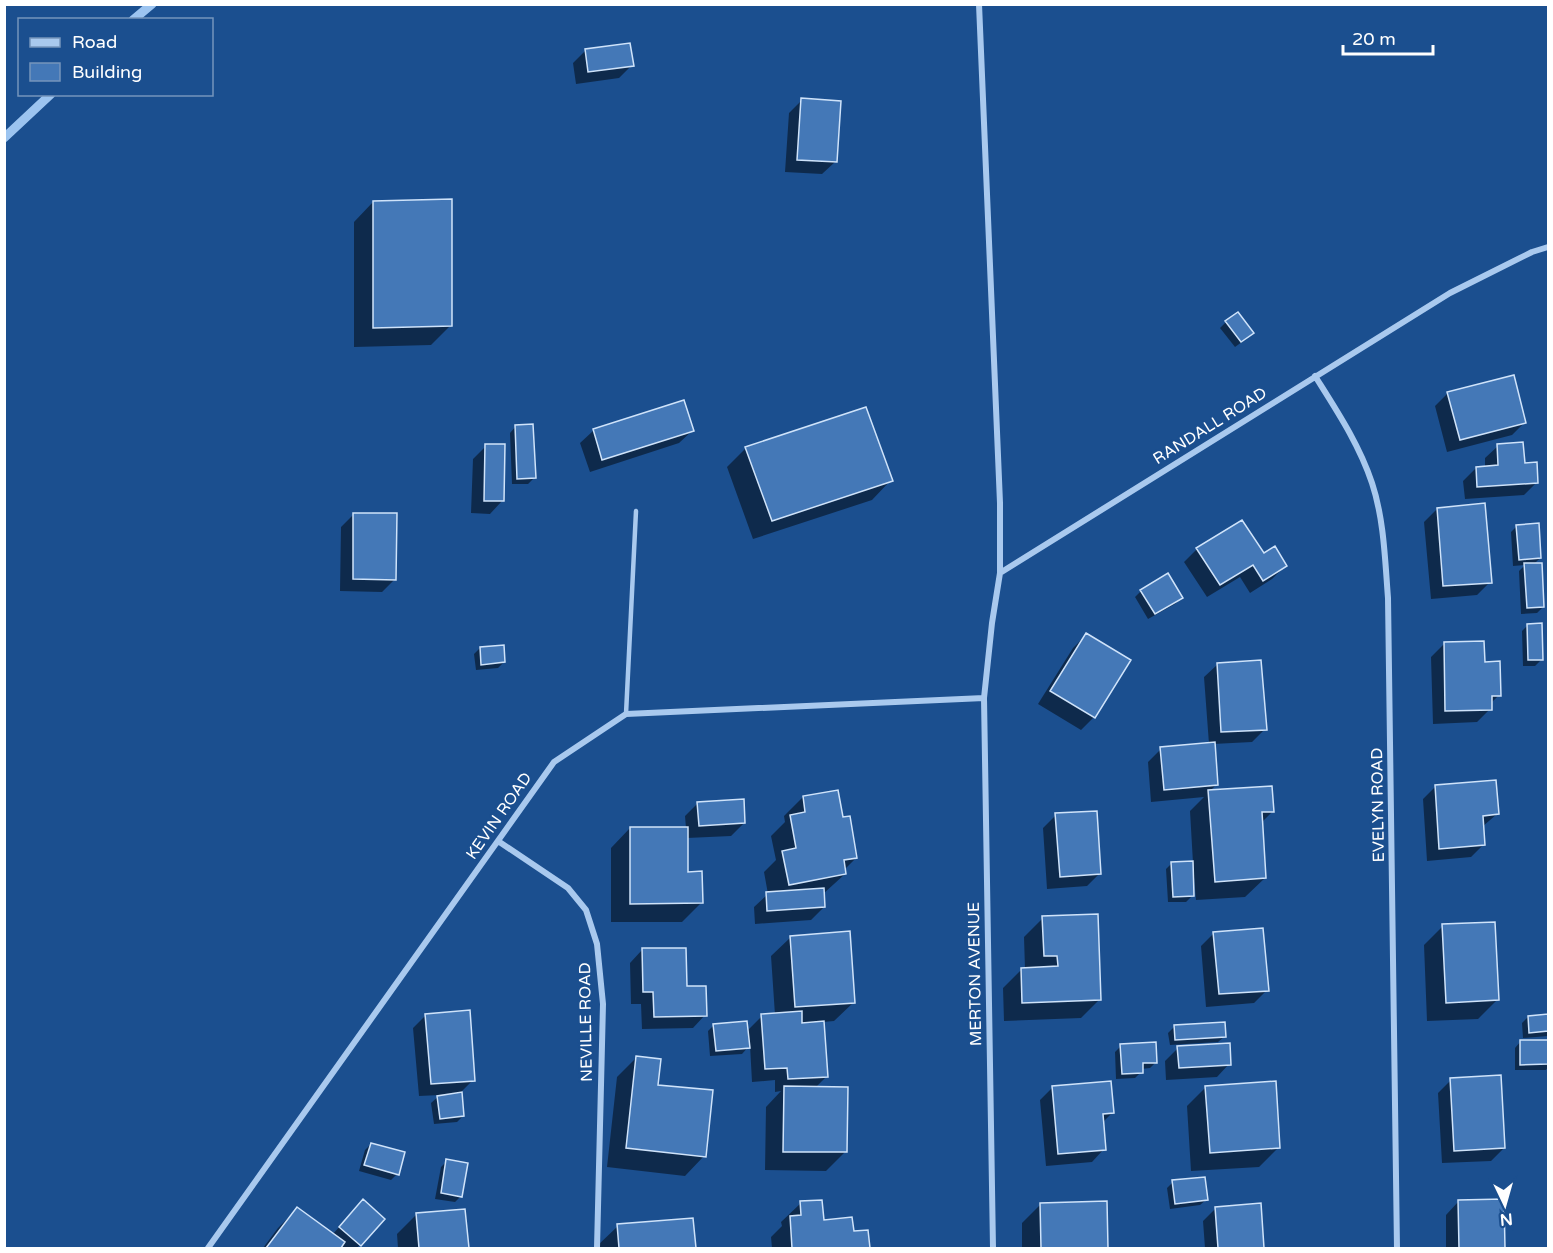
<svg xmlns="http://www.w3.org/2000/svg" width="1553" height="1253" font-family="'Varela Round',sans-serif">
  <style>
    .shadow { fill: #0007 }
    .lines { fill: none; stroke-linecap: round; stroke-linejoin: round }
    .stream { stroke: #9cc4f0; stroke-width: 9 }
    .building { fill: #4478b7; stroke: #cfe3fa; stroke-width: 1.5 }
    .lane { stroke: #a9c9ee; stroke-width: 4.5 }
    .street { stroke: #a9c9ee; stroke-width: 6 }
    .labels { text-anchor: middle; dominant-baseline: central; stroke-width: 4.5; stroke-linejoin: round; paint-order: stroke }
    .street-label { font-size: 16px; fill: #fff; stroke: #1b4f8f }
  </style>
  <rect width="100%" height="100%" fill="#1b4f8f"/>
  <path class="shadow" d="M586,50L632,65L619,78L576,84L573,63Z
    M802,100L835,162L822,174L785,172L789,113Z
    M373,202L451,325L431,345L354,347V222Z
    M1226,322L1246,339L1235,347L1220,328Z
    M1448,393L1525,422L1512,435L1447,452L1435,406Z
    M683,402L692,431L679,443L590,472L580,443L593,431Z
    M516,426L534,478L528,484H512L510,433Z
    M486,446L502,501L490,514L471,513L473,459Z
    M1498,446L1523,465L1537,482L1524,495L1465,499L1463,481L1476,468L1485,467V458Z
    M746,448L891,480L872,500L753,539L727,467Z
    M1437,509L1490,582L1477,595L1431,599L1424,522Z
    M354,514L395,579L382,592L340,591L341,527Z
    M1517,526L1540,558L1533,565L1543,607L1537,613L1521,614L1519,571L1525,565L1513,566L1511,532Z
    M1197,549L1263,556L1285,566L1272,579L1250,593L1240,577L1207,597L1184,562Z
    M1141,591L1181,598L1175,604L1148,619L1135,597Z
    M1528,625L1541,660L1535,666H1523L1522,631Z
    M1086,635L1128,661L1094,717L1081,730L1038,704L1073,648Z
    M1444,644L1483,663L1499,695L1490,704V709L1477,722L1433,724L1431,657Z
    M480,648L504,662L498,668L476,670L474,654Z
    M1217,665L1265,729L1252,742L1213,744L1217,784L1209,792L1273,811L1261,823L1265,878L1245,897L1196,900L1194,877H1192V896L1186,902H1168L1166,869L1172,863H1193L1190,811L1204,797L1151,802L1148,762L1161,749L1209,744L1204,677Z
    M1435,787L1497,814L1482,827L1484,844L1471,857L1427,861L1423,799Z
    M803,797L842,819L856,858L844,870L845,874L823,894L824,907L811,920L755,924L754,907L768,894L764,872L776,860L771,836L785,822L784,816Z
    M698,803L744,823L731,836L687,838V873L701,903L682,922H611V848L630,828H686L685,816Z
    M1056,815L1100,873L1087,886L1047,889L1043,828Z
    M1043,918L1100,999L1081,1018L1004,1021L1003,988L1022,969H1025L1024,937Z
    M1443,926L1498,999L1478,1019L1427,1021L1424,945Z
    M1214,933L1267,990L1254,1003L1206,1007L1201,946Z
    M791,937L854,1002L834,1021L823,1022L827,1076L815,1088L846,1151L826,1171L765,1170L766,1107L781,1091L775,1092V1080L752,1082L750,1045L742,1054L710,1056L708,1031L714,1025L747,1031L762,1016L775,1015L771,956Z
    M642,950L686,988L705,1015L693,1028L642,1029L641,1004H631L630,963Z
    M426,1015L473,1080L460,1093L463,1116L457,1122L434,1124L431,1103L440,1095L419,1096L413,1028Z
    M1548,1016V1036L1523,1038L1522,1023L1528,1017Z
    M1174,1027L1225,1036L1218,1042L1170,1045L1168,1033Z
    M1521,1041H1548V1067L1546,1070H1515V1048Z
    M1121,1046L1156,1062L1150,1068L1141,1069V1072L1135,1078L1116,1079L1115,1052Z
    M1178,1048L1229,1064L1217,1077L1166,1080L1165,1061Z
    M636,1058L704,1156L685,1176L607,1167L617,1077Z
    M1451,1080L1504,1148L1491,1161L1442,1163L1438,1093Z
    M1053,1087L1113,1112L1102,1123L1104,1149L1092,1162L1046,1166L1040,1100Z
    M1206,1087L1278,1148L1259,1167L1191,1171L1187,1106Z
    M371,1144L397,1174L391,1180L359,1171L365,1150Z
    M447,1161L461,1196L455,1202L435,1199L441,1167Z
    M1173,1182L1207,1199L1200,1205L1170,1209L1167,1188Z
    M363,1201L383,1219L357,1248H263L278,1228L297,1209L332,1235Z
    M1502,1201L1504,1248H1446V1215L1458,1202Z
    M801,1203L823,1222L852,1233L867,1231L868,1248H772L771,1237L782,1226L781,1222Z
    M1105,1203L1106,1248H1022V1223L1041,1204Z
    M1259,1205L1263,1248H1205L1203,1221L1216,1208Z
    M464,1210L467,1248H398L397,1234L416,1215Z
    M692,1219L695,1248H599L598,1245L618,1226Z"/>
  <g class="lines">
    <path class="stream" d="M133,20L152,4
      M4,138L51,94"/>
  </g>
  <path class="building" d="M630,43L634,66L588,72L585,49Z
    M801,98L841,101L837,162L797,160Z
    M452,199V326L373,328V201Z
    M1238,312L1254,333L1241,342L1225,321Z
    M1514,375L1526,423L1460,440L1447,392Z
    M684,400L694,431L602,460L593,429Z
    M866,407L893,481L772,521L745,447Z
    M533,424L536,478L517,479L515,425Z
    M1523,442L1525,463L1537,462L1538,483L1477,487L1476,467L1498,465L1497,444Z
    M485,444H505L504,501H484Z
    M1485,503L1492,583L1443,586L1437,508Z
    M353,513H397L396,580L353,579Z
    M1242,520L1264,553L1275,546L1287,566L1263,581L1253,565L1220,585L1196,548Z
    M1539,523L1541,558L1519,560L1516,525Z
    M1524,563H1542L1544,607L1527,608Z
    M1168,573L1183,598L1155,614L1140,590Z
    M1542,623L1543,660H1528L1527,624Z
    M1086,633L1131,660L1095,718L1050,691Z
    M1484,641L1485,662L1500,661L1501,696H1492V710L1445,711L1444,642Z
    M504,645L505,662L481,665L480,647Z
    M1261,660L1267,730L1221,732L1217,663Z
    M1215,742L1218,785L1164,790L1160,747Z
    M1496,780L1499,814L1483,816L1485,845L1439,849L1435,785Z
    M1272,786L1274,812H1262L1266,878L1215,882L1208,790Z
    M838,790L843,817L850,816L857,858L844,860L846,874L789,885L782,851L796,848L790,815L805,812L803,796Z
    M744,799L745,823L699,826L697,802Z
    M1097,811L1101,874L1060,877L1055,813Z
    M630,827H688V872L702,871L703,903L630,904Z
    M1193,861L1194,896L1173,897L1171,862Z
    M824,888L825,907L767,911L766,892Z
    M1098,914L1101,1000L1022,1003L1021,968L1058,966L1057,956H1044L1042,916Z
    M1495,922L1499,1000L1446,1003L1442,924Z
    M1263,928L1269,991L1219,994L1213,932Z
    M850,931L855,1003L795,1007L790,936Z
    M642,948H686L687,986H706L707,1016L654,1017L653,992H643Z
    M470,1010L475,1081L431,1084L425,1014Z
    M802,1011V1023L824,1021L828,1077L788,1079L787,1068L765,1069L761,1014Z
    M1548,1014V1031L1529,1033L1528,1016Z
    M747,1021L750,1048L716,1051L713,1024Z
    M1225,1022L1226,1037L1175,1040L1174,1025Z
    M1520,1040H1548V1064L1520,1065Z
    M1156,1042L1157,1063H1143V1073L1122,1074L1120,1044Z
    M1230,1043L1231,1065L1179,1068L1177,1046Z
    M636,1056L661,1059L658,1085L713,1090L706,1157L626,1148Z
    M1501,1075L1505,1148L1454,1151L1450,1078Z
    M1111,1081L1114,1113L1103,1114L1106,1150L1058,1154L1052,1086Z
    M1276,1081L1280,1148L1210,1153L1205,1086Z
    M784,1086L848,1087L847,1152H783Z
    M462,1092L464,1116L440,1119L437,1096Z
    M371,1143L405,1152L399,1175L364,1165Z
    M446,1159L468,1163L462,1197L441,1193Z
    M1205,1177L1208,1200L1175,1204L1172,1180Z
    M363,1199L385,1219L361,1246L339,1227Z
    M1504,1199L1505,1248H1459L1458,1200Z
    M822,1200L824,1220L852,1217L854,1231L868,1230L870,1248H792L790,1216L801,1215L800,1201Z
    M1107,1201L1108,1248H1041L1040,1203Z
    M1261,1203L1264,1248H1218L1215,1207Z
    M297,1207L345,1242L341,1248H266Z
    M465,1209L469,1248H419L416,1213Z
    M693,1218L696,1248H619L617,1224Z"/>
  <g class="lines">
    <path class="lane" d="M626,714L636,511"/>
    <path class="street" d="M979,4L1000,503V573
      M1315,376C1337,411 1359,444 1372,483C1384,519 1385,560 1388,598L1397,1248
      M498,841L568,888L586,910L597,944L603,1004L597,1248
      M208,1248L554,762L626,714L984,698
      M993,1248L984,698L992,623L1000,573L1450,293L1532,252L1548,247"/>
  </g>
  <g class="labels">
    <g class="street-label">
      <text transform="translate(1210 426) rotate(-32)">RANDALL ROAD</text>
      <text transform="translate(1378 805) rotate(-91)">EVELYN ROAD</text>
      <text transform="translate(499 816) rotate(-55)">KEVIN ROAD</text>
      <text transform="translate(975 974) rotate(-91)">MERTON AVENUE</text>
      <text transform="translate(586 1022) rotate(-91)">NEVILLE ROAD</text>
    </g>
  </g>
  <rect width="1553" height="1253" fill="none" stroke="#ffffff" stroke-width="12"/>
  <rect x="18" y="18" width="195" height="78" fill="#1b4f8f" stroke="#7695bc" stroke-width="1.5"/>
  <rect x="30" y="38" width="30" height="9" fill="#a9c9ee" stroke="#7695bc" stroke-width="1.5"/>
  <text x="72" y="48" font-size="18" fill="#ffffff">Road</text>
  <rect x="30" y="63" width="30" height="18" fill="#4478b7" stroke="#7695bc" stroke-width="1.5"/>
  <text x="72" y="78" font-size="18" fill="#ffffff">Building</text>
  <g transform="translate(1505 1205) rotate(175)" stroke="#1b4f8f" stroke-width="4.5" paint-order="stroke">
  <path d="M0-4.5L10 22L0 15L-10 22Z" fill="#ffffff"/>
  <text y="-9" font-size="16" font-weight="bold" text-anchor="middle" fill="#ffffff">N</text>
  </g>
  <path d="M1343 45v9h90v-9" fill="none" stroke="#ffffff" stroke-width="3"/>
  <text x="1352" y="45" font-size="18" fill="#ffffff" stroke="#1b4f8f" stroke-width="4.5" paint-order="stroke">20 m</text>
</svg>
